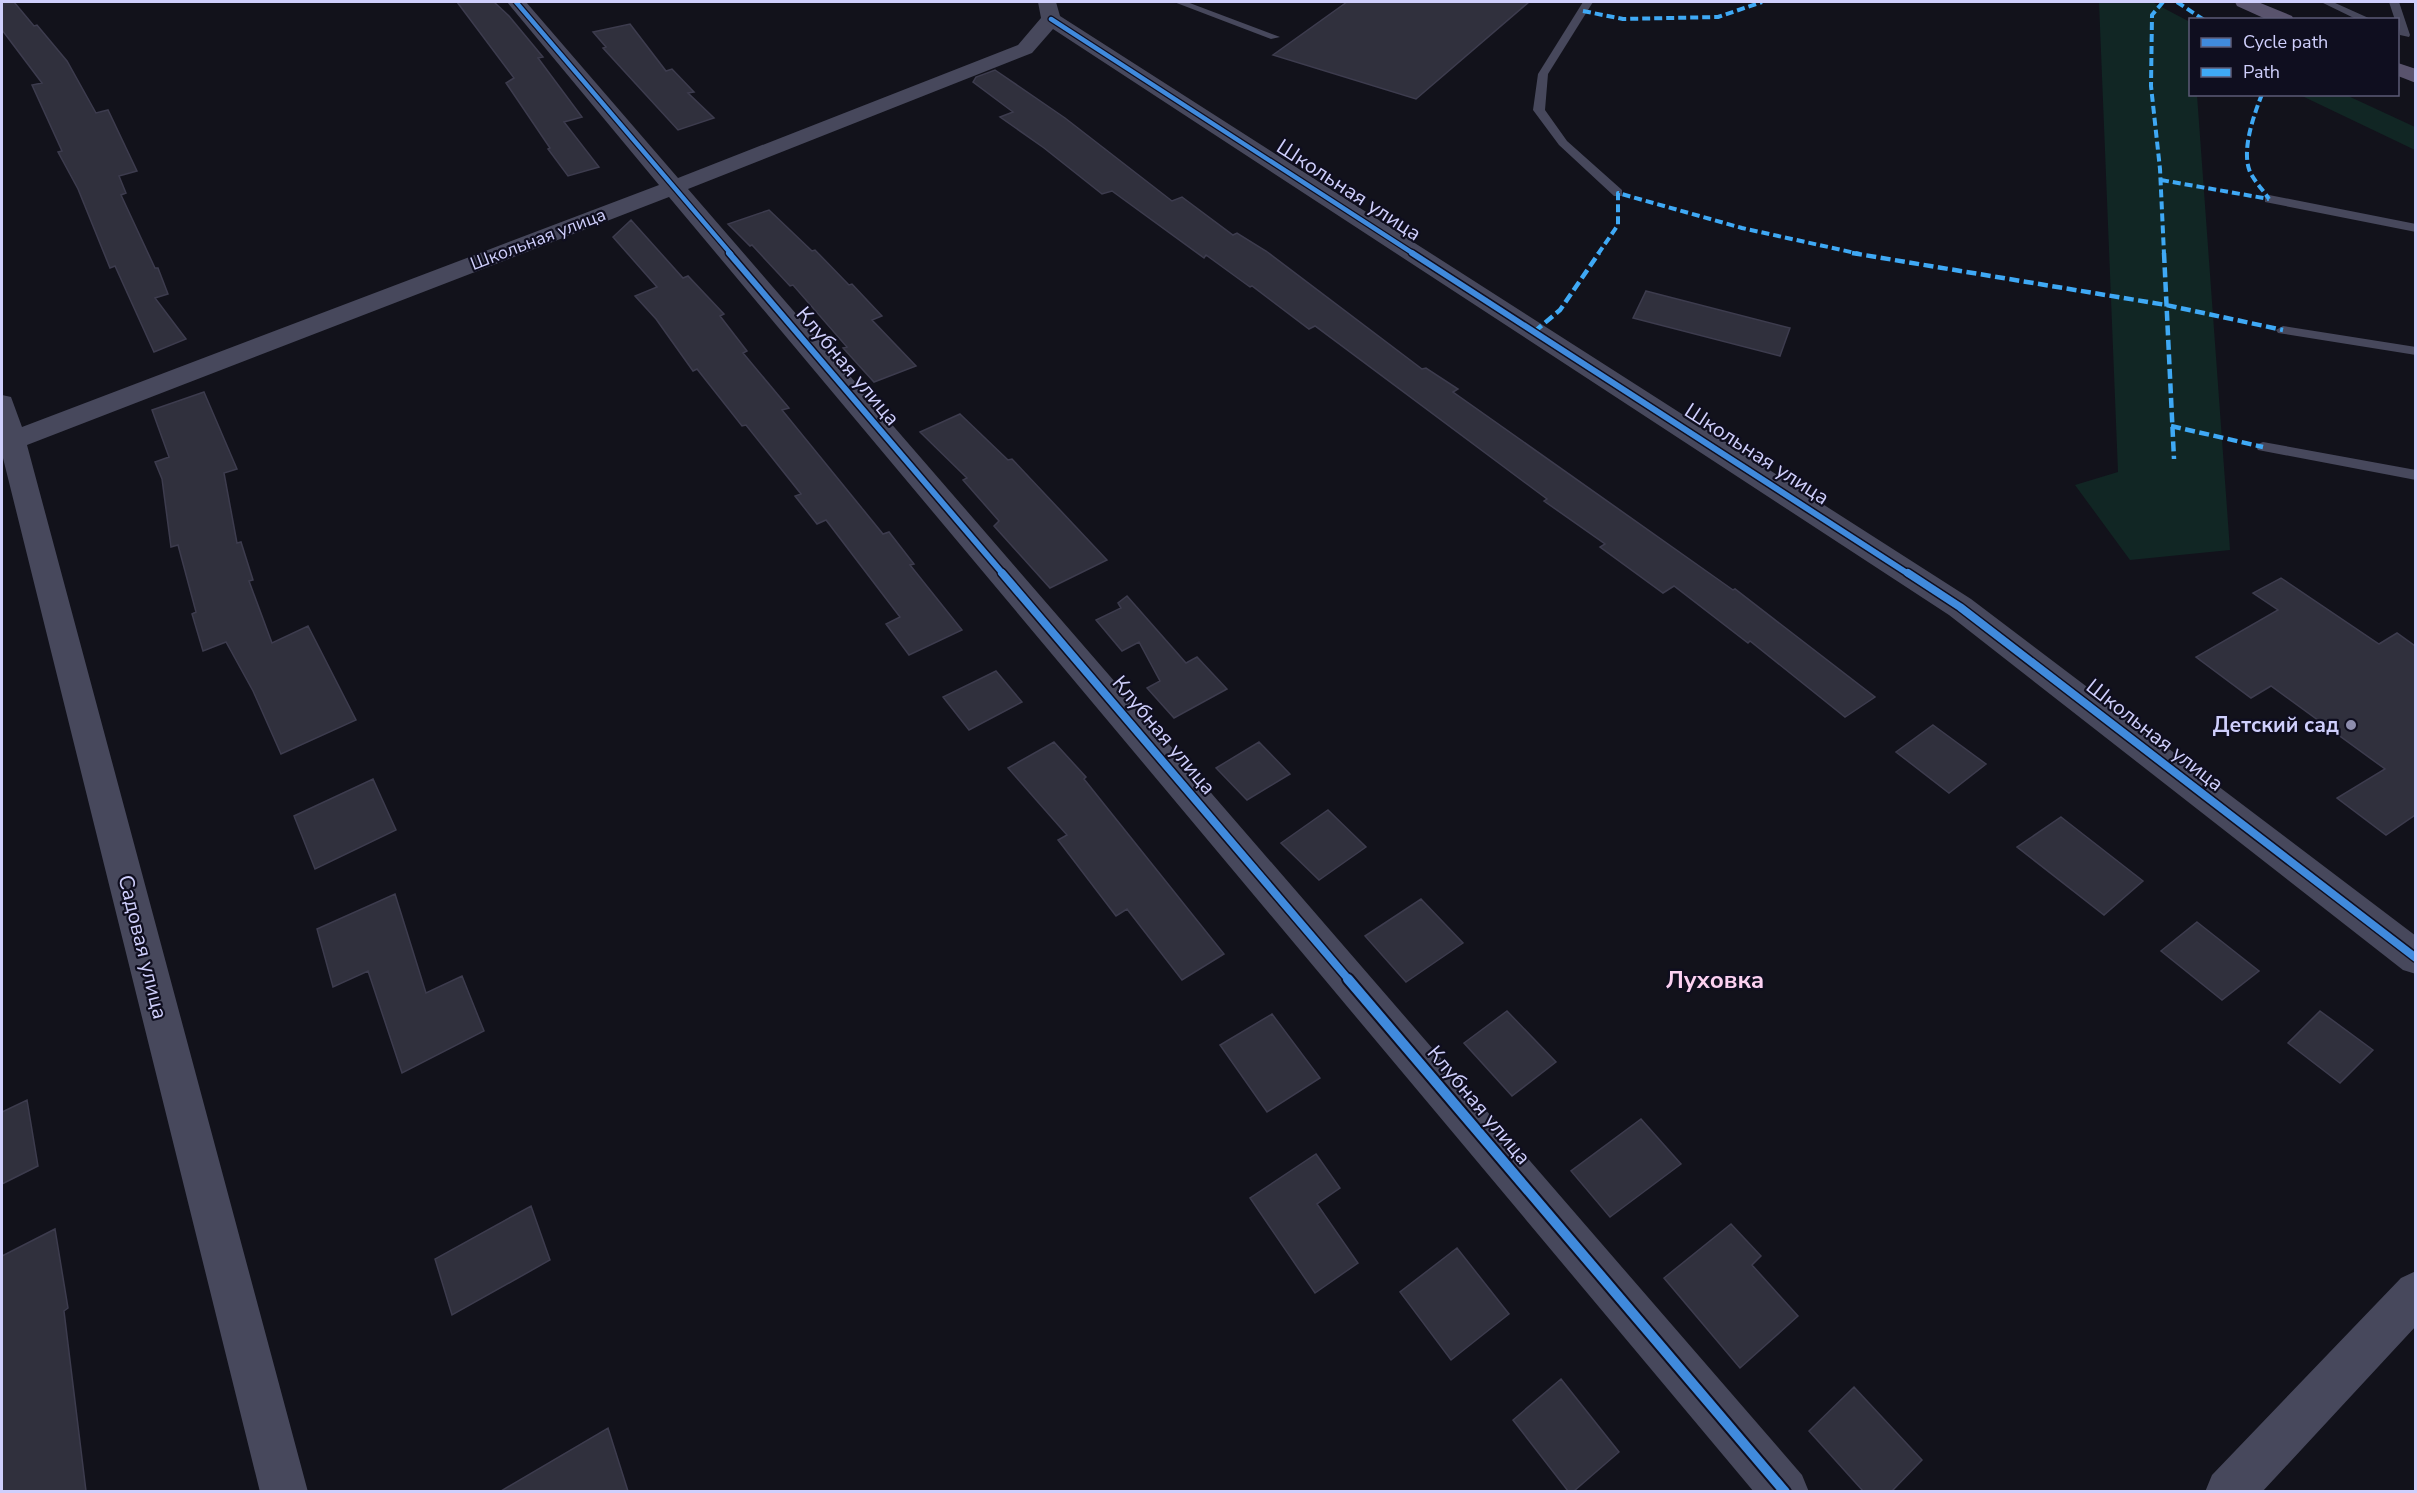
<svg xmlns="http://www.w3.org/2000/svg" width="2417" height="1493" font-family="'Nunito Sans',sans-serif">
  <style>
    .green { fill: #112624 }
    .building { fill: #30303d; stroke: #3d3c4e; stroke-width: 1.5 }
    .lines { fill: none; stroke-linecap: round; stroke-linejoin: round }
    .lane { fill: #47485c; fill-rule: evenodd }
    .street { fill: #47485c; fill-rule: evenodd }
    .primary { fill: #59536d; fill-rule: evenodd }
    .quiet-far1 { stroke: #3fa9f5; stroke-width: 4; stroke-dasharray: 8 4; stroke-linecap: butt }
    .quiet { stroke: #3fa9f5; stroke-width: 4.5; stroke-dasharray: 10 4.5; stroke-linecap: butt }
    .cycleway-far3-casing { stroke: #0f0e1f; stroke-width: 7 }
    .cycleway-far2-casing { stroke: #0f0e1f; stroke-width: 9 }
    .cycleway-far1-casing { stroke: #0f0e1f; stroke-width: 11 }
    .cycleway-casing { stroke: #0f0e1f; stroke-width: 14 }
    .cycleway-far3 { stroke: #408adc; stroke-width: 4.5 }
    .cycleway-far2 { stroke: #408adc; stroke-width: 6 }
    .cycleway-far1 { stroke: #408adc; stroke-width: 8 }
    .cycleway { stroke: #408adc; stroke-width: 10 }
    .poi-dot { fill: #8d8dad; stroke: #0f0e1f; stroke-width: 2 }
    .labels { text-anchor: middle; dominant-baseline: central; stroke-width: 4.5; stroke-linejoin: round; paint-order: stroke }
    .far-street-label { font-size: 18px; fill: #cfcffc; stroke: #0f0e1f }
    .street-label { font-size: 21px; fill: #cfcffc; stroke: #0f0e1f }
    .poi-label { font-size: 21px; font-weight: bold; fill: #cfcffc; stroke: #0f0e1f; text-anchor: end }
    .quarter-label { font-size: 24px; font-weight: bold; fill: #fcd1f1; stroke: #0f0e1f }
  </style>
  <rect width="100%" height="100%" fill="#12121b"/>
  <path class="green" d="M2099,2H2152L2190,22V94L2197,95L2230,550L2130,560L2075,485L2118,472Z
    M2300,95H2346L2415,127V150Z"/>
  <path class="building" d="M2,2H14L34,26L37,25L67,61L96,113L108,110L137,171L119,176L126,193L121,195L155,268H158L168,294L155,298L186,339L154,352L115,266L110,268L78,189L58,152L62,151L32,85L42,83L2,30Z
    M457,2H494L509,16L543,57L538,58L582,117L564,122L599,167L568,176L548,149L550,148L506,83L514,78Z
    M1347,2H1529L1416,99L1273,55Z
    M630,24L666,71L672,69L694,92L688,93L714,118L678,130L603,48L606,47L593,32Z
    M995,70L1065,118L1172,201L1182,197L1233,235L1237,233L1266,251L1422,369L1426,368L1458,389L1453,392L1733,590L1735,589L1875,697L1845,717L1750,641L1748,643L1674,586L1663,593L1600,547L1605,544L1544,501L1547,499L1315,326L1309,329L1252,286L1250,287L1206,255L1204,258L1112,191L1102,194L1044,148L1000,117L1013,112L973,82L976,77Z
    M769,210L812,251L815,250L849,285L852,284L882,316L872,320L916,366L874,382L843,348L847,347L793,285L790,286L752,245L750,246L728,224Z
    M631,220L683,278L688,276L724,314L720,316L747,351L743,353L789,408L782,410L883,534L889,532L914,564L910,565L962,630L909,655L886,624L900,617L826,520L817,524L795,496L801,494L746,425L742,426L697,369L693,371L656,319L635,296L657,287L613,237Z
    M1646,291L1790,328L1780,356L1633,318Z
    M204,392L237,469L224,473L237,543L241,542L253,580L249,581L272,643L308,626L356,720L281,754L253,691L226,642L203,651L192,614L196,612L178,545L171,547L162,479L155,462L169,457L152,410Z
    M960,414L1008,460L1012,459L1107,560L1050,588L994,526L999,521L963,480L967,478L920,432Z
    M2281,578L2379,644L2397,633L2415,646V815L2386,835L2337,798L2385,769L2271,686L2251,698L2196,657L2278,610L2253,593Z
    M1127,596L1186,663L1197,657L1227,689L1174,718L1147,688L1160,681L1139,642L1122,651L1096,620L1121,608L1118,603Z
    M996,671L1022,702L969,730L943,697Z
    M1933,725L1986,764L1949,793L1896,752Z
    M1054,742L1086,777L1084,779L1224,954L1182,980L1127,909L1116,916L1058,840L1067,835L1008,768Z
    M1259,742L1290,774L1247,800L1216,768Z
    M373,779L396,830L315,869L294,816Z
    M1328,810L1366,847L1319,880L1281,843Z
    M2061,817L2143,881L2104,915L2017,847Z
    M395,894L426,993L462,976L484,1031L402,1073L368,971L333,987L317,929Z
    M1421,899L1463,943L1406,982L1365,936Z
    M2197,922L2259,971L2222,1000L2161,951Z
    M1507,1011L1556,1062L1512,1096L1464,1043Z
    M2320,1011L2373,1050L2340,1083L2288,1043Z
    M1272,1014L1320,1078L1267,1112L1220,1045Z
    M27,1100L38,1166L2,1184V1112Z
    M1641,1119L1681,1164L1610,1217L1571,1171Z
    M1316,1154L1340,1188L1317,1204L1358,1263L1315,1293L1250,1198Z
    M531,1206L550,1260L452,1315L435,1259Z
    M1731,1224L1761,1256L1752,1265L1798,1316L1740,1368L1664,1278Z
    M55,1229L68,1308L64,1311L86,1491H2V1256Z
    M1457,1248L1509,1314L1451,1360L1400,1292Z
    M1561,1379L1619,1452L1574,1491H1568L1513,1420Z
    M1854,1387L1922,1460L1892,1491H1863L1809,1431Z
    M608,1428L628,1491H501Z"/>
  <g class="lines">
    <path class="lane" d="M1174,2H1187L1280,37L1271,39Z
      M1583,2H1593L1548,74L1545,110L1567,141L1622,190V196H1614L1559,145L1533,110L1538,74Z
      M2321,2H2333L2373,20H2358Z
      M2389,2H2399L2410,35L2409,37L2400,35L2398,20H2395Z
      M2269,195L2416,224V232L2265,202V196Z
      M2283,326L2416,347V355L2278,333L2276,330Z
      M2263,442L2416,470V480L2258,450L2256,447L2258,444Z"/>
    <path class="street" d="M507,2H526L678,178L1018,45L1041,18L1038,2H1056L1060,16L1971,599L2416,936V974L2403,970L1949,615L1053,29L1032,53L688,189L1802,1475L1809,1492H1754L669,197L27,445L308,1492H260L2,454V395L11,397L22,427L659,185Z
      M2416,1271V1326L2262,1492H2205L2212,1475L2401,1278Z"/>
    <path class="primary" d="M2235,2H2258L2292,16L2294,20H2268L2237,6Z
      M2398,63L2416,69V83L2398,76Z"/>
    <path class="quiet-far1" d="M2163,2L2152,15L2151,86L2160,169L2164,254
      M2177,2L2204,20
      M1583,11L1623,19L1718,17L1762,2
      M2262,94C2254,115 2241,150 2250,172C2255,182 2263,190 2269,199
      M2161,180L2269,199
      M1598,254L1618,225V193L1742,228L1860,254"/>
    <path class="quiet" d="M1852,253L2166,305L2283,330
      M2164,253L2174,459
      M1534,332L1560,310L1599,253
      M2171,426L2263,447"/>
    <g class="cycleway-far3-casing">
      <path id="cycleway-far3" d="M516,2L731,254
        M1051,19L1414,254"/>
    </g>
    <g class="cycleway-far2-casing">
      <path id="cycleway-far2" d="M729,253L1004,575
        M1412,253L1910,575"/>
    </g>
    <g class="cycleway-far1-casing">
      <path id="cycleway-far1" d="M1002,573L1349,980
        M1908,573L1960,607L2416,958"/>
    </g>
    <g class="cycleway-casing">
      <path id="cycleway" d="M1348,979L1785,1492"/>
    </g>
    <use href="#cycleway-far3" class="cycleway-far3"/>
    <use href="#cycleway-far2" class="cycleway-far2"/>
    <use href="#cycleway-far1" class="cycleway-far1"/>
    <use href="#cycleway" class="cycleway"/>
  </g>
  <circle class="poi-dot" cx="2351" cy="725" r="6"/>
  <g class="labels">
    <g class="far-street-label">
      <text transform="translate(538 239) rotate(-21)">Школьная улица</text>
    </g>
    <g class="street-label">
      <text transform="translate(1349 190) rotate(33)">Школьная улица</text>
      <text transform="translate(848 366) rotate(50)">Клубная улица</text>
      <text transform="translate(1757 454) rotate(33)">Школьная улица</text>
      <text transform="translate(1164 735) rotate(50)">Клубная улица</text>
      <text transform="translate(2155 735) rotate(38)">Школьная улица</text>
      <text transform="translate(143 947) rotate(76)">Садовая улица</text>
      <text transform="translate(1479 1105) rotate(50)">Клубная улица</text>
    </g>
    <g class="poi-label">
      <text x="2339" y="725">Детский сад</text>
    </g>
    <g class="quarter-label">
      <text x="1715" y="980">Луховка</text>
    </g>
  </g>
  <rect width="2417" height="1493" fill="none" stroke="#cfcffc" stroke-width="6"/>
  <rect x="2189" y="18" width="210" height="78" fill="#0f0e1f" stroke="#5c5b77" stroke-width="1.5"/>
  <rect x="2201" y="38" width="30" height="9" fill="#408adc" stroke="#5c5b77" stroke-width="1.5"/>
  <text x="2243" y="48" font-size="18" fill="#cfcffc">Cycle path</text>
  <rect x="2201" y="68" width="30" height="9" fill="#3fa9f5" stroke="#5c5b77" stroke-width="1.5"/>
  <text x="2243" y="78" font-size="18" fill="#cfcffc">Path</text>
</svg>
